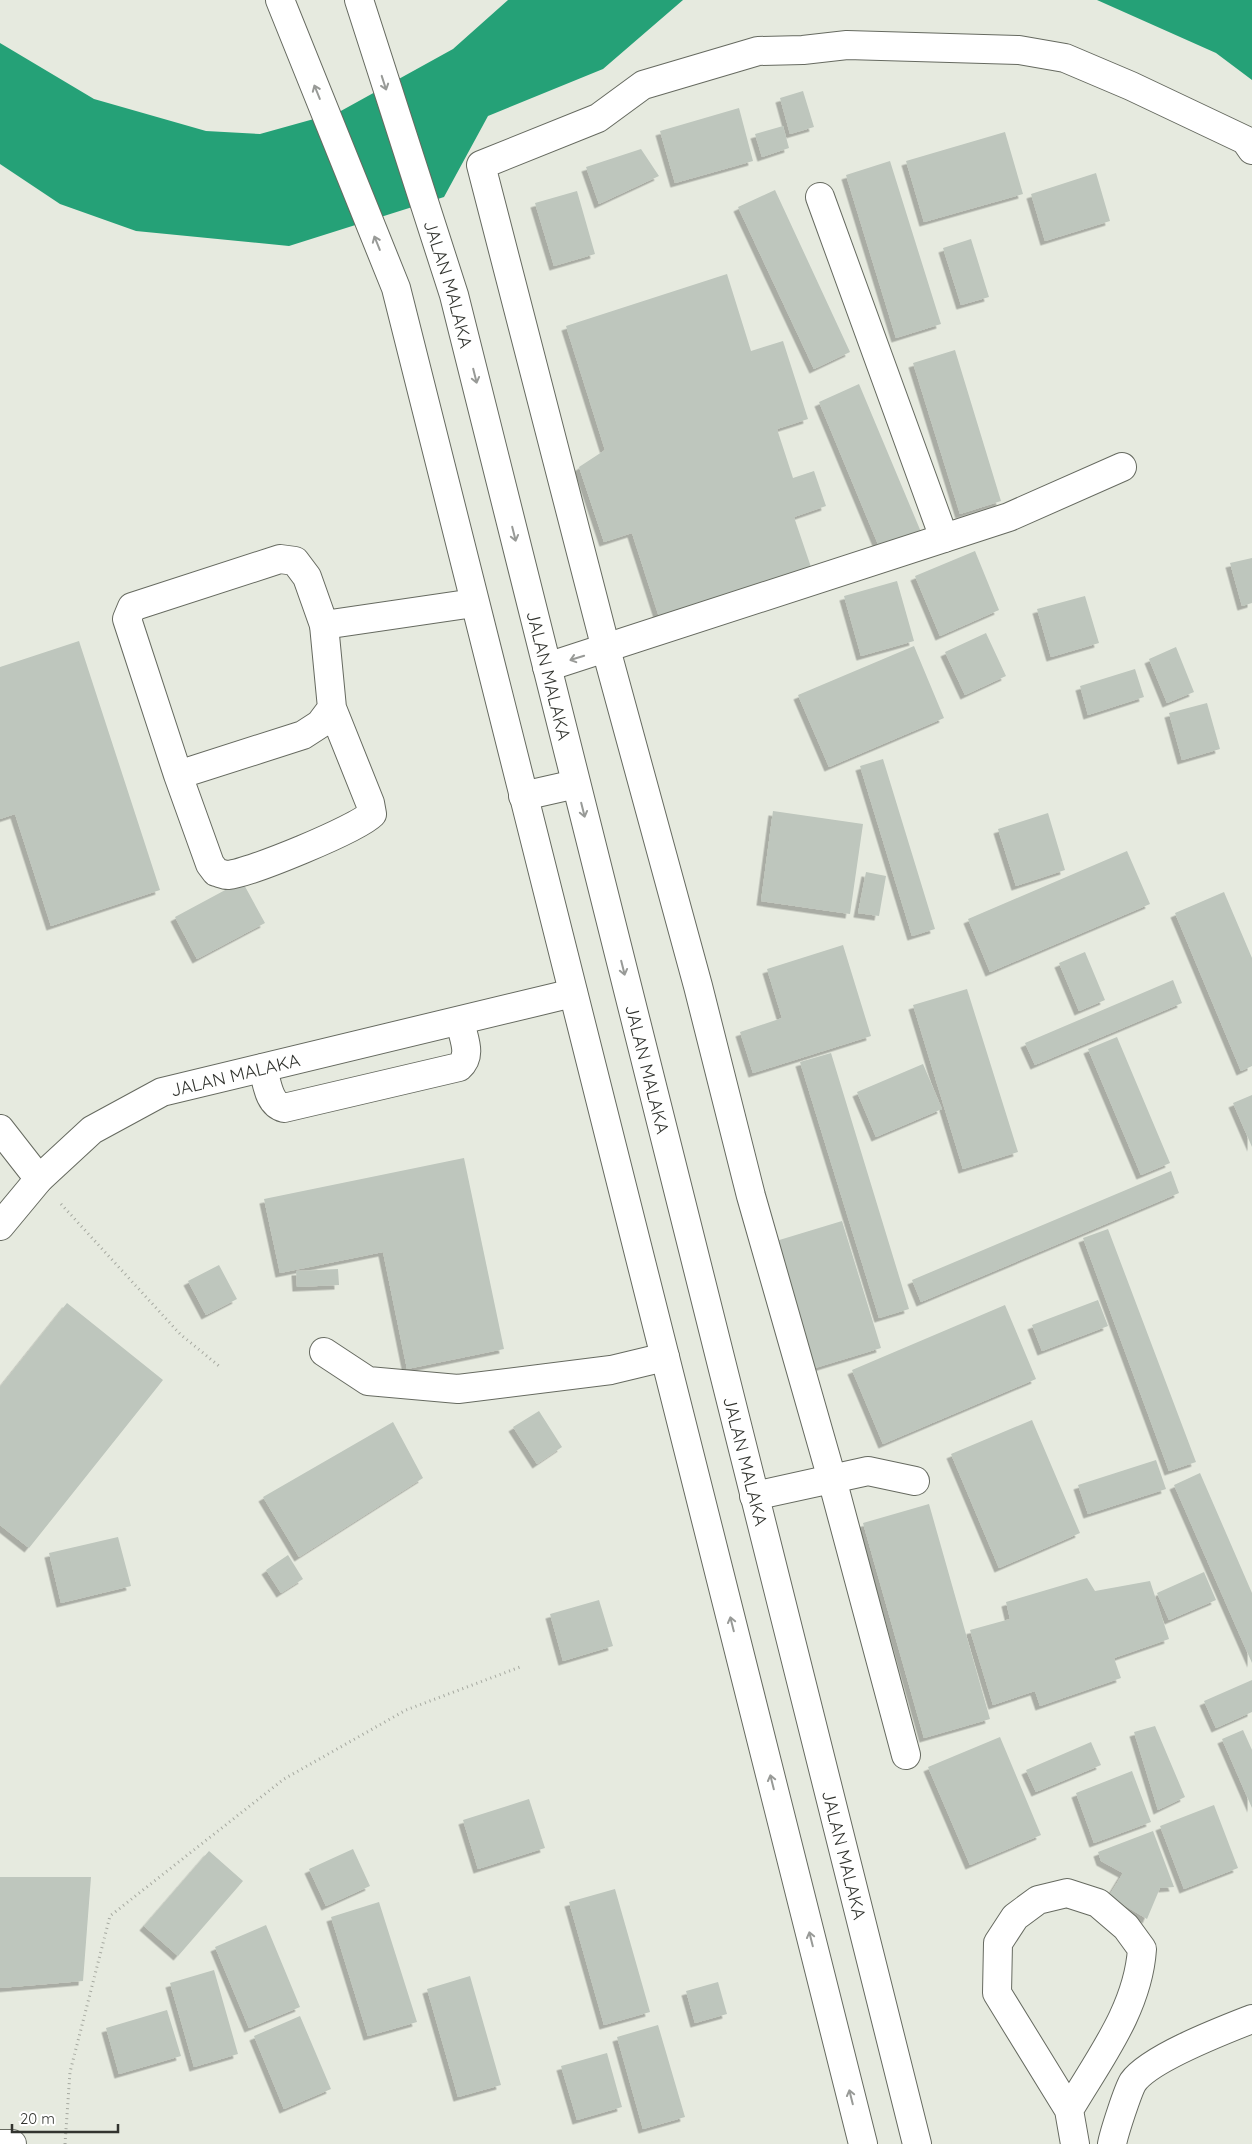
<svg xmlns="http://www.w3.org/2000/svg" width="1252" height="2144" font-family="Quicksand,sans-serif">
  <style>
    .water { fill: #25a177 }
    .building { fill: #bec6bd; filter: url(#shadow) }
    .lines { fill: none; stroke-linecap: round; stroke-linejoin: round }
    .minor-casing { stroke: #666a60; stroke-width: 30 }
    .path { stroke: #a6a9a0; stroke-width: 3; stroke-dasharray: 1 4; stroke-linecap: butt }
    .minor { stroke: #fff; stroke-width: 28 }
    .oneway { stroke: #989a97 }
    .labels { text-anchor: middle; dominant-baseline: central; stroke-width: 4.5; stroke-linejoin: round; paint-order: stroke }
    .street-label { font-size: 18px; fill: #32342f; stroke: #fff }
  </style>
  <defs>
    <filter id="shadow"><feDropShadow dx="-4.5" dy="4.5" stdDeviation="0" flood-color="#0004"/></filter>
  </defs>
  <rect width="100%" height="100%" fill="#e6eadf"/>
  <path class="water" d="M508,0H683L603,69L488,116L444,197L289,246L136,231L60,204L0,164V43L94,99L206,131L260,134L339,112L453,49Z
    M1097,0H1252V80L1216,53Z"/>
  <path class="building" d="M803,91L814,127L790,134L780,98Z
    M739,108L753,161L675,183L660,131Z
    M783,126L789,148L762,157L755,134Z
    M1005,132L1023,194L924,222L906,161Z
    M641,149L659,176L599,204L586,167Z
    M890,161L941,324L896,338L846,175Z
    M1096,173L1110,221L1045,241L1031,194Z
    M775,190L850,352L814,369L738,207Z
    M577,191L595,254L554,266L535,203Z
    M971,239L989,297L961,305L943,248Z
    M727,274L751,351L783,341L808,419L777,429L793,478L814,471L826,506L794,517L812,570L660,620L632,533L604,542L579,467L605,450L566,326Z
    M955,350L1001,501L960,514L913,363Z
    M859,384L921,532L880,549L819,402Z
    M975,551L999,610L940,636L915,576Z
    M1252,558V603L1242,606L1230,563Z
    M897,581L914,641L861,656L844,596Z
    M1085,596L1099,643L1051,657L1037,609Z
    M986,633L1006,676L965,695L945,652Z
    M79,641L160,890L51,926L15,814L0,819V667Z
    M914,646L944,718L829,767L798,695Z
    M1176,647L1194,692L1167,703L1149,659Z
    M1135,669L1144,697L1088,715L1080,686Z
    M1207,703L1220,749L1182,760L1169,713Z
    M883,759L935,929L912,936L860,766Z
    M773,811L863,824L850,914L761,901Z
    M1048,813L1065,870L1016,886L998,829Z
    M1127,851L1150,904L990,972L968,919Z
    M866,872L886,876L879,916L858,913Z
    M242,881L265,923L197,959L175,917Z
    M1224,892L1252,958V1066L1241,1071L1175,913Z
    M843,945L871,1036L753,1073L740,1032L782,1018L767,969Z
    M1085,952L1105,1000L1079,1011L1059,963Z
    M1173,980L1182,1003L1035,1065L1025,1043Z
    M967,989L1018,1152L963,1169L913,1005Z
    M1117,1037L1170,1163L1141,1175L1088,1049Z
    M831,1053L909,1309L879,1318L800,1062Z
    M923,1064L942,1109L876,1137L857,1092Z
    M1252,1095V1147L1233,1103Z
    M464,1158L504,1349L407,1369L383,1252L280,1273L264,1199Z
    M1171,1171L1179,1193L921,1302L912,1280Z
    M842,1221L881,1348L815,1368L776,1241Z
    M1108,1229L1196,1462L1169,1471L1083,1238Z
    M219,1265L237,1299L206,1315L188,1281Z
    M338,1269L339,1285L297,1287L296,1271Z
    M1098,1300L1108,1326L1042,1351L1032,1325Z
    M67,1303L163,1380L29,1548L0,1525V1387Z
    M1005,1305L1036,1379L883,1444L852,1370Z
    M539,1411L562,1447L537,1464L513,1427Z
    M1032,1420L1080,1533L999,1568L951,1454Z
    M393,1422L423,1478L299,1557L263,1497Z
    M1156,1460L1166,1489L1088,1514L1078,1485Z
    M1200,1473L1252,1593V1663L1174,1485Z
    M929,1504L990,1719L924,1738L863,1523Z
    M118,1537L131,1586L61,1603L49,1553Z
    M288,1555L303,1579L281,1593L266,1570Z
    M1204,1572L1216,1600L1169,1620L1157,1593Z
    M1087,1578L1095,1591L1150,1581L1169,1639L1114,1658L1121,1678L1040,1706L1035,1691L993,1705L970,1630L1010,1619L1006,1602Z
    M599,1600L613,1646L563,1661L550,1614Z
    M1252,1680V1712L1216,1728L1204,1701Z
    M1155,1726L1185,1797L1158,1810L1134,1732Z
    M1243,1730L1252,1750V1808L1222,1739Z
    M1000,1737L1041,1835L970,1865L928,1767Z
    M1091,1742L1101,1765L1036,1792L1026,1770Z
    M1132,1771L1151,1822L1094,1843L1076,1793Z
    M529,1799L545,1848L478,1869L463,1820Z
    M1214,1805L1238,1868L1184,1889L1160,1826Z
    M1153,1831L1174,1887L1160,1888L1147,1919L1109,1896L1123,1873L1101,1861L1098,1852Z
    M353,1849L370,1886L326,1906L309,1869Z
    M209,1851L243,1881L178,1956L144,1926Z
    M0,1877H91L83,1981L0,1988Z
    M615,1889L650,2012L604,2025L569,1902Z
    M379,1902L417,2022L368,2036L331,1917Z
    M266,1925L300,2007L249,2028L215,1947Z
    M214,1970L238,2054L194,2067L170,1983Z
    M470,1976L501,2085L458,2097L427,1989Z
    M718,1982L727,2014L695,2023L686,1991Z
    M167,2010L181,2056L119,2074L106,2028Z
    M300,2016L331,2089L284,2109L254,2036Z
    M658,2025L685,2117L643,2129L617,2037Z
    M607,2053L622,2107L577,2120L561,2066Z"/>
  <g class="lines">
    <g class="minor-casing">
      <g id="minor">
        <path d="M280,0L396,288L863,2144"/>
        <path id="s1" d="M359,0L454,295L917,2144"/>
        <path d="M820,197L944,538"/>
        <path d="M324,625L474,603"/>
        <path d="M547,667L1009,517L1122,467"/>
        <path d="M178,775L210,864L216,872C220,873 224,875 228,875C250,873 357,829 372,814L370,803L332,708L324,625L307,577L295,561L280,559L132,607L127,619L178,775L303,735L320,724L332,708"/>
        <path d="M523,796L576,784"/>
        <path d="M263,1068C267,1082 268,1104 284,1108L459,1067C473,1055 463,1038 460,1021"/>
        <path d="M0,1129L39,1179"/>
        <path id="s2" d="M0,1226L39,1179L92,1130L162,1092L573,993"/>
        <path d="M324,1352L368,1381L458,1389L611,1370L665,1357"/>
        <path d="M754,1496L868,1471L915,1481"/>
        <path d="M906,1755L832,1479L751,1196L698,986L606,649L481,165L598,118L643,85L758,51L803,50L847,45L1019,50L1065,58L1131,86L1245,140L1252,150"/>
        <path d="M1069,2110C1099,2059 1138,2009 1142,1949L1126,1927L1098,1903L1067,1893L1038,1900L1015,1917L998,1943L997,1993L1069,2110L1075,2144"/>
        <path d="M0,2144H12"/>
        <path d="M1112,2144C1114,2133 1128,2090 1133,2082C1150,2058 1224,2030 1252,2019"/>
      </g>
    </g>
    <path class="path" d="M61,1204L180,1334L219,1366
      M65,2144L70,2072L110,1916L284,1779L406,1710L520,1667"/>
    <use href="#minor" class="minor"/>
  </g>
  <defs><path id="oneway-shaft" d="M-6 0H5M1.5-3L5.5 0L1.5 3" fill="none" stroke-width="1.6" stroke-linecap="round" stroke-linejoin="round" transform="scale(1.25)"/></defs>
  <g class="oneway">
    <use href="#oneway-shaft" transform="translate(384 83) rotate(72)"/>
    <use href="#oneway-shaft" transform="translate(317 92) rotate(-112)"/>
    <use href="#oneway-shaft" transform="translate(377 243) rotate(-112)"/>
    <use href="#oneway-shaft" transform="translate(475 376) rotate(76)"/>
    <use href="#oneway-shaft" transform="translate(514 534) rotate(76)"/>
    <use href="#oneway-shaft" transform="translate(577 658) rotate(163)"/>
    <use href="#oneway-shaft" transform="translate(583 810) rotate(76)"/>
    <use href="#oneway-shaft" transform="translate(623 968) rotate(76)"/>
    <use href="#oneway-shaft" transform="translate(732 1624) rotate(-104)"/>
    <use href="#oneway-shaft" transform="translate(772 1782) rotate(-104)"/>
    <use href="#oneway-shaft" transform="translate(811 1939) rotate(-104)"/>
    <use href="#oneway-shaft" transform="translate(851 2097) rotate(-104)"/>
  </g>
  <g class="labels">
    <g class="street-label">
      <text stroke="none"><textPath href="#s1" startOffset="298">JALAN MALAKA</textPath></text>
      <text stroke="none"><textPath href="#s1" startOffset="702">JALAN MALAKA</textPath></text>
      <text stroke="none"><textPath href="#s1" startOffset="1108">JALAN MALAKA</textPath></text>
      <text stroke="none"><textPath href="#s2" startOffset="288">JALAN MALAKA</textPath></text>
      <text stroke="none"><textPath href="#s1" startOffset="1512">JALAN MALAKA</textPath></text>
      <text stroke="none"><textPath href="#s1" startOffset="1918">JALAN MALAKA</textPath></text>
    </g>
  </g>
  <path d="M12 2124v8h106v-8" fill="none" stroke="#32342f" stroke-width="2.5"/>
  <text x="20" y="2124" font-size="15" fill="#32342f" stroke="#ffffff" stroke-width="4" paint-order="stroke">20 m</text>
</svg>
